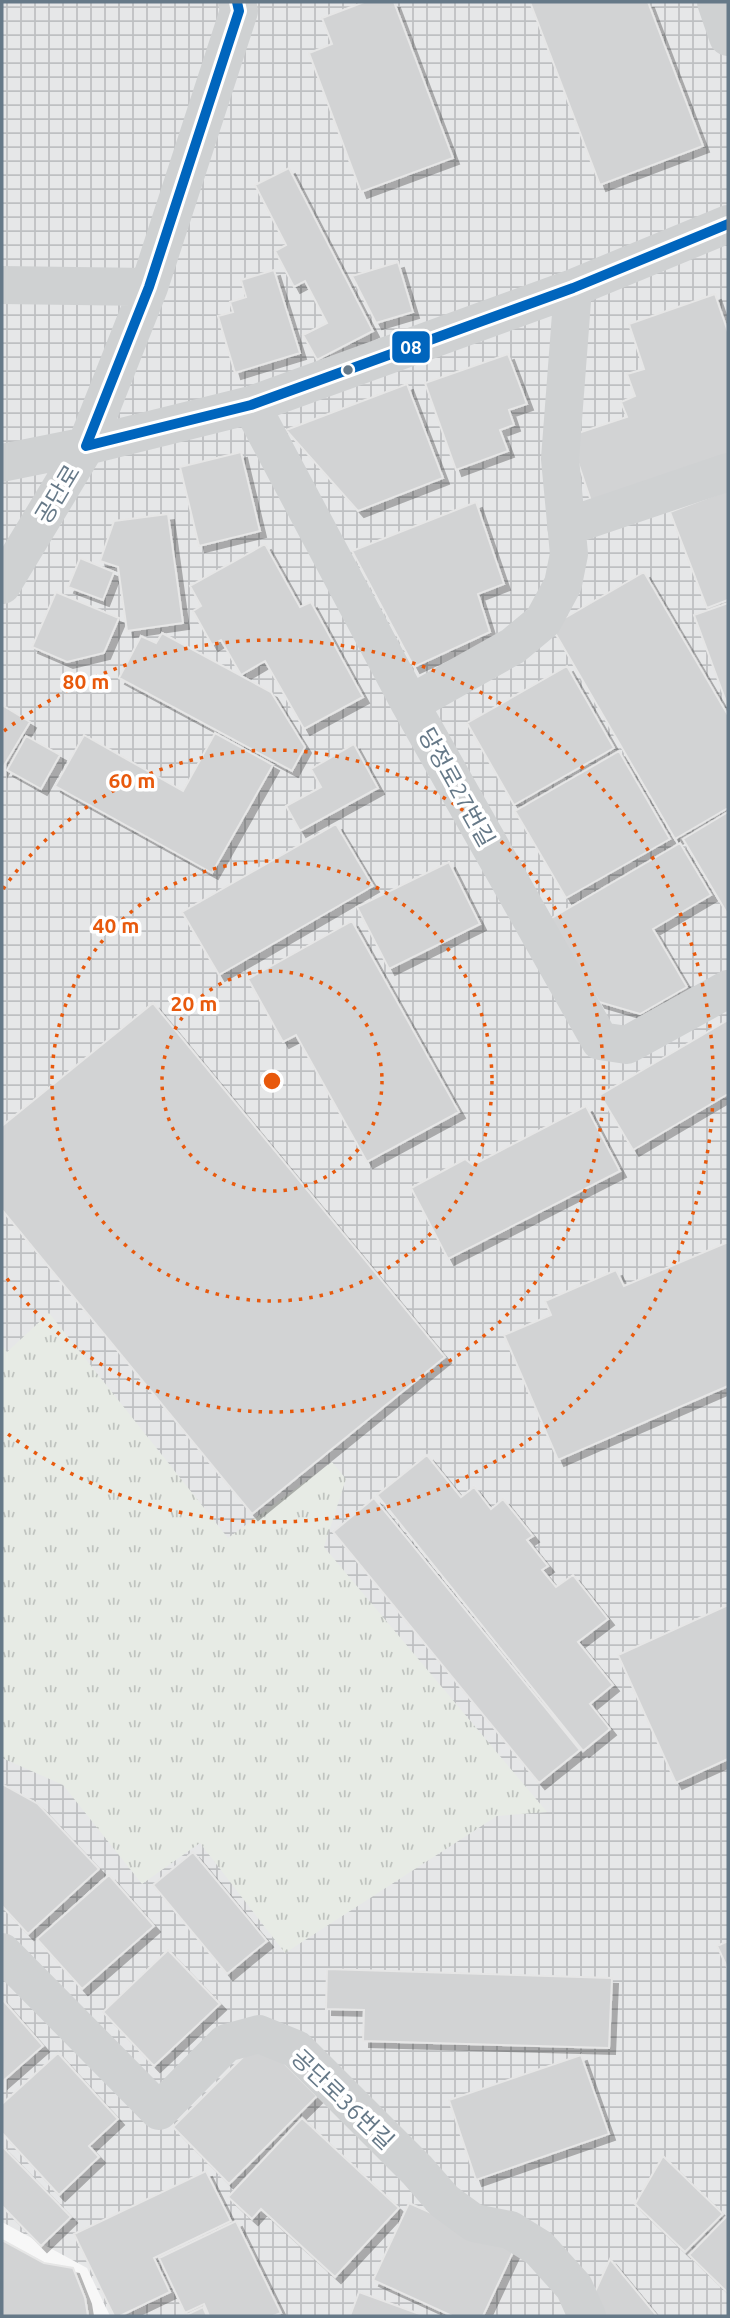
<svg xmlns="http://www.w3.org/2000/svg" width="730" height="2318" font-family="Ubuntu,'Noto Sans KR',sans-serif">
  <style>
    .industrial { fill: url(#industrial-grid) }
    .grass { fill: url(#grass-tufts) }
    .building { fill: #d2d3d4; stroke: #e6e6e6; stroke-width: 2; filter: url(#shadow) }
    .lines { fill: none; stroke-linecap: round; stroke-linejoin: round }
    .minor { stroke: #cfd1d2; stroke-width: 38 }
    .bus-1-casing { stroke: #fff; stroke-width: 16 }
    .bus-1 { stroke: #0065bd; stroke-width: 10 }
    .ring { fill: none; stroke: #e8590c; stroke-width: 3.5; stroke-dasharray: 3.5 7 }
    .bus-dot { fill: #667988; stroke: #fff; stroke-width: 2.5 }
    .labels { text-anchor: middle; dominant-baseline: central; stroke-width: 7; stroke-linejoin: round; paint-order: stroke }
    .street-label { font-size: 23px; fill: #667988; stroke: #fff }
    .centre { fill: #e8590c; stroke: #fff; stroke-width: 3.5 }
    .ring-label { font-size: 21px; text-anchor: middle; font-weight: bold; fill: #e8590c; stroke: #fff; stroke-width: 7; stroke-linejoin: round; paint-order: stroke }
    .line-badge { stroke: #fff; stroke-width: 2.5 }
    .badge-label { font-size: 19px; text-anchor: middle; font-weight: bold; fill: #fff }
  </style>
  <defs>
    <pattern id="industrial-grid" width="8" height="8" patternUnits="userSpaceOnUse" patternTransform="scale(1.75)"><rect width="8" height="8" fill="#e6e7e8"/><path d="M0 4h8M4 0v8" fill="none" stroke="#bec0c2"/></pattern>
    <pattern id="grass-tufts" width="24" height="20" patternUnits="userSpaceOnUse" patternTransform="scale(1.75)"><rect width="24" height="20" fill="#e7ebe5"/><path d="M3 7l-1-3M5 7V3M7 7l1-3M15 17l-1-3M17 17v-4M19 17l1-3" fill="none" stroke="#bfc3bf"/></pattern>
    <filter id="shadow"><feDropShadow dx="6" dy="6" stdDeviation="0" flood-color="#0004"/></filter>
  </defs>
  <rect width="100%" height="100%" fill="#f7f7f7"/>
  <path class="industrial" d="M2,2H728V2316H110L87,2268L2,2222Z"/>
  <path class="grass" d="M49,1313L228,1538L332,1462L346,1479L324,1547L547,1812L497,1816L285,1953L200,1843L142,1884L63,1785L2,1758V1345L7,1352Z"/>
  <path class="building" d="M364,2H394L453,158L361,192L309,53L332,44L322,18Z
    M530,2H648L703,146L600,185Z
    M289,168L373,331L317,360L303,335L327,323L305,281L294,287L275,251L286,245L255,185Z
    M398,262L413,312L376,323L352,276Z
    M274,270L300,353L235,373L218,316L233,312L230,302L246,297L241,280Z
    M715,294L728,332V457L592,504L569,436L627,417L621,402L635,396L627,374L644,369L629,324Z
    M508,354L527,404L509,410L514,425L500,430L508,451L456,470L425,383Z
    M407,384L443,478L358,511L286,430Z
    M241,452L260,531L199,546L180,467Z
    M728,490V600L707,608L670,512Z
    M476,502L504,584L478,594L490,632L414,667L352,551Z
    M168,514L183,623L127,631L118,567L100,561L114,521Z
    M265,544L300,607L311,602L363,697L304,729L265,661L241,675L221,640L212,645L193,611L201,606L190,586Z
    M80,558L114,572L103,600L68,587Z
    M644,572L728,715V808L675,839L551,626Z
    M56,592L119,618L104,653L67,662L32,647Z
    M728,603V707L694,615Z
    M162,633L271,692L305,747L292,771L119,678L141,636L156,643Z
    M567,666L614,748L514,805L467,723Z
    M2,705L30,722L2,769Z
    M215,733L273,765L212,873L55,786L84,735L183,791Z
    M26,736L60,755L41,789L7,770Z
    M354,744L378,788L300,831L286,806L321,787L311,769Z
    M619,751L670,839L566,898L515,811Z
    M728,812V915L683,839Z
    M336,824L373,886L219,975L182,912Z
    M680,843L711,895L653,929L687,987L640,1014L599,1002L550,919Z
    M449,862L480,924L389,969L357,907Z
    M352,921L459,1112L367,1162L296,1035L283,1042L248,979Z
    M153,1003L445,1357L252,1514L2,1210V1126Z
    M728,1020V1094L633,1150L600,1095Z
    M586,1106L620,1171L448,1259L411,1188L465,1159L473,1165Z
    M728,1242V1386L558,1460L504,1335L551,1315L545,1301L616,1270L624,1286Z
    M427,1455L461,1497L474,1487L491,1509L503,1499L533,1536L527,1540L548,1566L542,1570L556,1587L573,1575L608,1619L578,1642L613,1685L590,1704L610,1729L583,1751L377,1495Z
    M374,1498L580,1750L539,1783L333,1532Z
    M728,1605V1759L676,1783L618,1655Z
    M2,1784L38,1804L99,1869L28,1934L2,1906Z
    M193,1852L267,1941L227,1974L153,1885Z
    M109,1875L154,1926L82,1989L37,1939Z
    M728,1941V1969L717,1946Z
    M168,1950L220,2004L154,2066L103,2012Z
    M327,1969L612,1978L609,2048L363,2041L364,2010L326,2009Z
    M2,1999L43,2046L2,2082Z
    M250,2050L281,2060L317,2096L229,2184L173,2127Z
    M58,2053L118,2119L89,2146L99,2157L59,2195L2,2133V2104Z
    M581,2055L609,2134L476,2180L449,2100Z
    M302,2118L399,2208L335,2277L261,2209L252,2219L228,2197Z
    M2,2146L71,2217L41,2246L2,2206Z
    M663,2156L723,2214L685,2252L635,2204Z
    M206,2171L231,2221L154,2258L170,2292L120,2316H114L74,2234Z
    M409,2203L514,2250L483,2316H452L373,2280Z
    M727,2216H728V2293L689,2255Z
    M236,2221L281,2313L273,2316H209L204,2304L185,2313L159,2258Z
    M2,2240L44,2263L73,2268L85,2298L88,2316H2Z
    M610,2259L657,2316H596L588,2307Z
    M359,2292L425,2316H350Z
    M203,2307L207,2316H184Z"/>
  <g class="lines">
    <path class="minor" d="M716,2L728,37
      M2,285L149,287
      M251,405L410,704L600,1041L627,1045L728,989
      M2,463L86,446L251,405L573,288L728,224
      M566,527L728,472
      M2,585L86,446L149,287L239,11L237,2
      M410,704L513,646L543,621L563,584L569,554L560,459L573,288
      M2,1952L159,2111L226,2043L259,2034L296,2049L417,2170L444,2201L474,2223L510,2230L539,2248L574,2287L587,2316"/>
    <g class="bus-1-casing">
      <path id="bus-1" d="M86,446L251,405L573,288L728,224
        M86,446L149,287L239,11L237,2"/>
    </g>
    <use href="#bus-1" class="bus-1"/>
  </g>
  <g class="ring">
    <circle cx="272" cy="1081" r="110"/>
    <circle cx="272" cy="1081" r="220"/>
    <path d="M3 889A331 331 0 1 1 3 1273"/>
    <path d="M4 731A441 441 0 1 1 4 1431"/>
  </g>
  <circle class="bus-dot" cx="348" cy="370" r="6"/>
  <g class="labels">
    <g class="street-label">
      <text transform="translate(57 494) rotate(-59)">공단로</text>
      <text transform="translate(457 787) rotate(61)">당정로27번길</text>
      <text transform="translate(343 2099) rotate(44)">공단로36번길</text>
    </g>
  </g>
  <circle cx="272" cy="1081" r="10" class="centre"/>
  <g class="ring-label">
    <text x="86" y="689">80 m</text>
    <text x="132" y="788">60 m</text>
    <text x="116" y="933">40 m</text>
    <text x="194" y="1011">20 m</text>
  </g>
  <rect class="line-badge" x="391" y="330" width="40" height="34" rx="7" fill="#0065bd"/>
  <g class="badge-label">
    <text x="411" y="354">08</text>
  </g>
  <rect width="730" height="2318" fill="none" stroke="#667988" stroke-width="7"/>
</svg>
